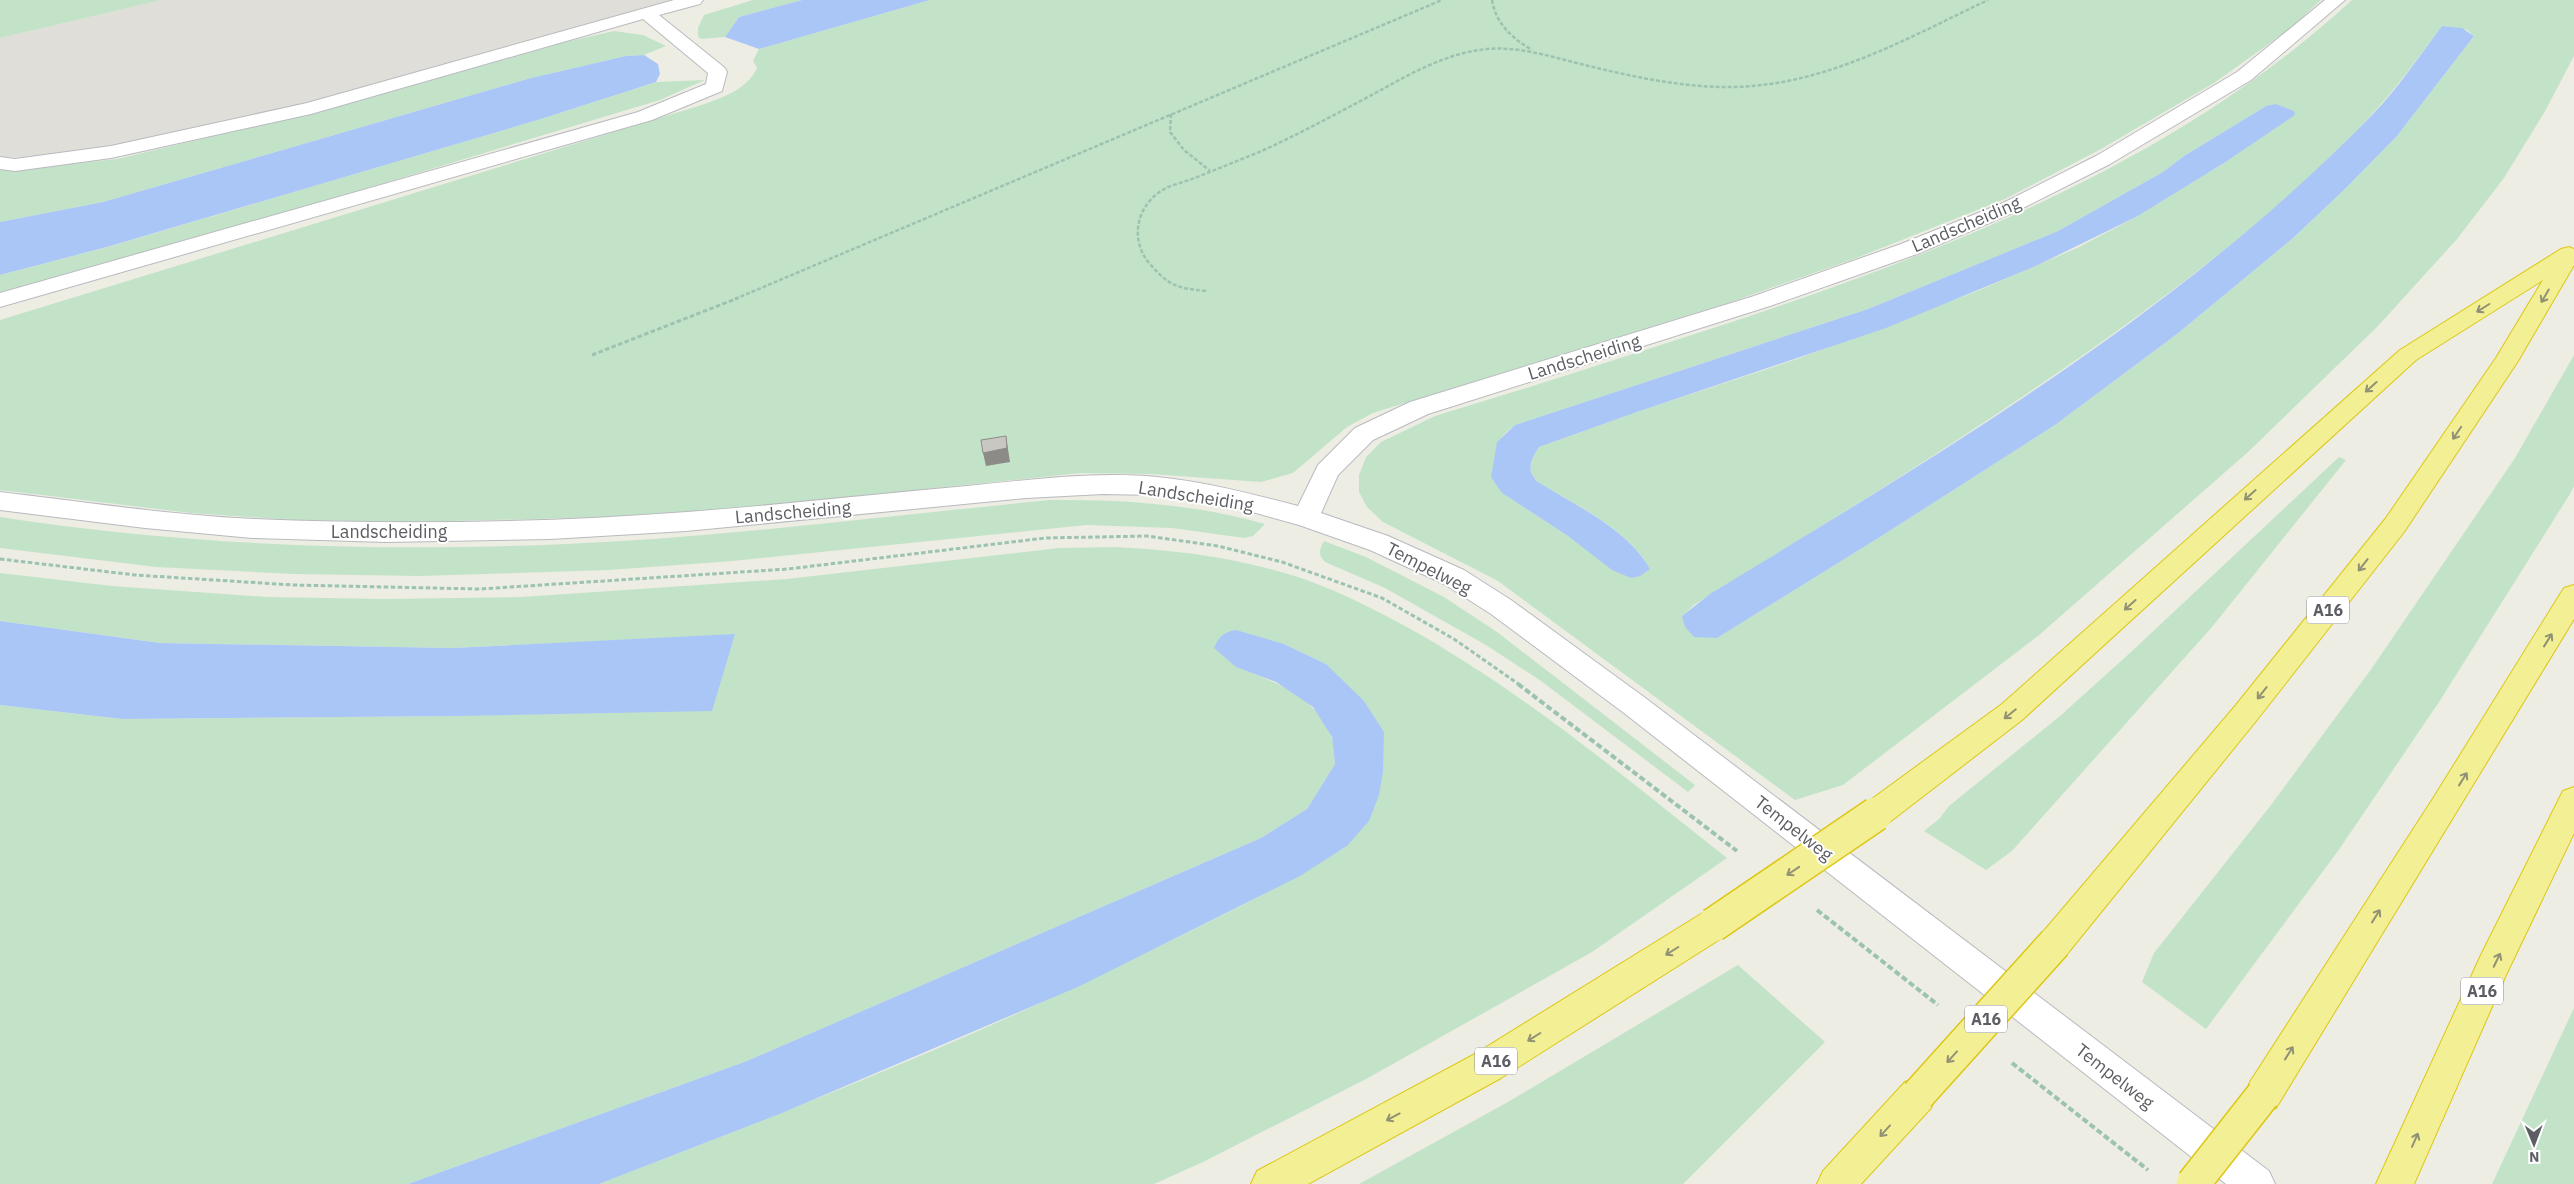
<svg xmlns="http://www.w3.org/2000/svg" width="2574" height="1184" font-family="'IBM Plex Sans',sans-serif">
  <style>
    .industrial { fill: #dfded8 }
    .green { fill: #c3e3c9; fill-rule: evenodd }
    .water { fill: #aac6f7 }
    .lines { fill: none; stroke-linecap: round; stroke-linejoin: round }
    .minor-casing { stroke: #b9babf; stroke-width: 2 }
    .highway-casing { stroke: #ddc714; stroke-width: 2 }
    .path-far2 { stroke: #9cc3b0; stroke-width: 2.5; stroke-dasharray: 4 2; stroke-linecap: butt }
    .path-far1 { stroke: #9cc3b0; stroke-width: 3; stroke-dasharray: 4.5 2.5; stroke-linecap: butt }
    .path { stroke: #9cc3b0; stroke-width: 4; stroke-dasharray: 6 3; stroke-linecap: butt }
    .minor { fill: #fff; fill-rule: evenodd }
    .highway { fill: #f3ef95; fill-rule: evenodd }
    .highway-bridge-casing { stroke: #ddc714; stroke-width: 36; stroke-linecap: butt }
    .highway-bridge { stroke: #f3ef95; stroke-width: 33 }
    .shaded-wall { fill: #8d8b87 }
    .building { fill: #c9c7c1; stroke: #8d8b87 }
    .oneway { stroke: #919174 }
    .labels { text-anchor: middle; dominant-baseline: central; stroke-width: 4; stroke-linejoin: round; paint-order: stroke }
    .shield { fill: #fff; stroke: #8d8e92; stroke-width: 1 }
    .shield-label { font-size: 16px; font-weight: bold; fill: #5c5e63 }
    .street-label { font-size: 18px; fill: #5c5e63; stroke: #fff }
  </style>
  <rect width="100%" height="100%" fill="#edede4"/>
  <path class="industrial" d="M162,0H683L206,131L148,143L39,158L0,157V38Z"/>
  <path class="green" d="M0,0H162L0,38Z
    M753,0H802L739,17L725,37L701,39L698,36V28L704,15Z
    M930,0H2321L2287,31L2214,83L2101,149L2005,199L1854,259L1728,303L1373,413L1347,427L1293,473L1261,482L1151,474L1081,473L730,509L612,517L414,522L294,520L191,513L0,490V320L705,104C726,96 747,89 757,68L753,61L759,49Z
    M2352,0H2574V56L2544,113L2504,178L2457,239L2378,326L2247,453L2038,636L1843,785L1795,800L1498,581L1383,522L1367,507L1359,492V475L1366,457L1381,442L1435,416C1535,386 1633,354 1732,322C1954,248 2177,161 2352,0ZM2442,26L2467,30L2474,36L2397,136L2345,189L2292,239L2177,334L2055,425L1880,537L1717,638L1682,616L1694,605C1844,512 1996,420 2139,315C2222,254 2304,189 2374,112C2399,85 2420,55 2442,26ZM2266,106L2224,163L2138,216L2077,248L1975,292L1797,359L1637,412L1539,447C1530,461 1526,469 1538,482C1576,506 1628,528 1650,569L1568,536L1502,493C1496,462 1486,446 1515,425L1868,309L2058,231L2163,172L2184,156Z
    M614,31L643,35L666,46L644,55L626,56L531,78L103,202L0,222V169L33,168L117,159L281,120L530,50Z
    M705,80L660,100L491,151L185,243L0,294V275L108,247L541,119L656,82Z
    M2574,355V486L2570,494L2439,702L2338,851L2206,1029L2142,982L2154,953L2271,805L2372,668L2515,458Z
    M2339,457L2346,460L2212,627L2012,851L1986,870L1924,831L1939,819L1949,806L2060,716L2131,652Z
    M1049,500C1123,499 1194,504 1265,524L1253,536L1244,538L1172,528L1086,525L733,561L609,570L419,576L293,574L156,567L0,548V517C216,550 437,554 654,539C786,529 918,513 1049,500Z
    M1324,541L1366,557L1444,597L1497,632L1695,785L1688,792L1541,681L1486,645L1385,588L1325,562C1318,555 1319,550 1324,541Z
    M1116,547C1174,550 1232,557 1288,574C1329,586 1368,606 1405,626C1521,690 1623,776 1727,858L1592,952L1368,1078L1203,1162L1154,1184H599C789,1111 980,1036 1162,945C1225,914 1288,884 1347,846L1326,664L1284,644L1236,667C1273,681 1316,696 1331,736C1334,744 1334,755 1335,764L1307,809L1261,838L747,1061L408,1184H0V705L122,719L461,716L735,635L452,648L160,643L0,621V573L112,586L268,597L385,599L522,597L786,579L1059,548Z
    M1738,965L1825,1042L1683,1184H1359L1508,1102Z
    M2574,1008V1184H2492Z"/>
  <path class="water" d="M802,0H930L759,49L725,37L739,17Z
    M2442,26L2462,28L2474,36L2397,136L2345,189L2292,239L2177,334L2055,425L1880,537L1717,638L1694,637L1685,627L1682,616L1710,594C1943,452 2182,311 2373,114C2399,87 2420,55 2442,26Z
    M644,55L658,64L660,74L656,82L541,119L107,247L0,275V222L103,202L531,78L626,56Z
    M2276,104L2294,111L2295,115L2224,163L2138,216L2038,265L1886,328L1637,412L1539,447C1530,461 1526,470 1538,482C1576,506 1628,529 1650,569L1640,576L1631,578L1612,570L1568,536L1502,493L1491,477L1497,442L1515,425L1868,309L2058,231L2163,172L2184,156L2266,106Z
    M0,621L160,643L452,648L735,634L712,711L461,716L122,719L0,705Z
    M1236,630L1284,644L1326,664L1364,701L1384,732L1383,772L1379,795L1369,821L1347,846L1300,876L1080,986L782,1113L599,1184H408L747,1061L1261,838L1307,809L1335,764L1332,737L1313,707L1276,682L1236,667L1214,648C1219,636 1224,632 1236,630Z"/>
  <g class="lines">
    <g class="minor-casing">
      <path id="minor" d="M674,0H703L700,4L659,15L725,68L727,72L722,91L652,120L0,307V293L638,112L706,84L708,73L643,19L311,114L111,158L15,171L0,169V157L15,159L111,146L307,103Z
        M2325,0H2345L2251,80L2110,164L2017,211L1917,254L1770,306L1428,414L1373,440L1338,475L1321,513L1388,536L1464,570L1511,600L1644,697L2269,1171L2275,1184H2226L1624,713L1491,614L1444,584L1370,550L1299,525L1231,506L1156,495L1103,494L1026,498L686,531L550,539L386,542L252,538L145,528L0,510V492C84,502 169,515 254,519C398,525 543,523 687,512C780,505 874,494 967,486C1030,480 1095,471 1157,477C1206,482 1252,494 1298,506L1318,465L1355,428L1410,402L1754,296L1901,244L2003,203L2096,156L2237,72Z"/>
    </g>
    <g class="highway-casing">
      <path id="highway" d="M2569,247L2574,249V265L2518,361L2404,532L2256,721L2067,954L2055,958L2043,954L2038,943L2043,932L2236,705L2386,518L2496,358L2543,280L2416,360L2022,720L1887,824L1876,827L1865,824L1860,814L1865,804L2002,704L2400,350L2561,249Z
        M2574,585V619L2276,1108L2263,1113L2250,1108L2245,1095L2250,1082L2434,797L2564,588Z
        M2574,787V833L2506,975L2414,1184H2376L2481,955L2563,791Z
        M1713,910L1725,914L1730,925L1725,936L1501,1078L1308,1184H1251L1257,1171L1475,1054L1701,914Z
        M1918,1077L1931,1082L1936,1095L1931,1108L1861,1184H1817L1823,1171L1905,1082Z"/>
    </g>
    <path class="path-far2" d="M1492,0C1496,24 1512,38 1532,50
      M1171,114L1170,132L1184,150L1210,171
      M1206,291C1176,288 1169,286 1149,263C1130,240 1136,207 1161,191C1170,185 1184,182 1195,178C1219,168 1243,159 1266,149C1301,133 1334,115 1368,97C1405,77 1444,53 1487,49C1523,46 1558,59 1593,67C1647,80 1706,92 1762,85C1842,76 1916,34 1988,0
      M735,299L1442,0"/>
    <path class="path-far1" d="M592,355L738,298
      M0,559L135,575L293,585L480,589L788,569L1045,538L1147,536L1218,546L1282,562L1382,598L1454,639L1520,685"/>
    <path class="path" d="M1518,684L1737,851
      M1817,910L1938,1005
      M2012,1063L2148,1170"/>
    <use href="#minor" class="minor"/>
    <use href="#highway" class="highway"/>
    <g class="highway-bridge-casing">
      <path id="highway-bridge" d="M1713,925L1876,814
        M1918,1095L2055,943
        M2193,1184L2263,1095"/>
    </g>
    <use href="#highway-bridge" class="highway-bridge"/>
  </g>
  <path class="shaded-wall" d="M1006,436L1010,462L986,466L983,453Z"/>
  <path class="building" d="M1006,436L1007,448L983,453L981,440Z"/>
  <defs><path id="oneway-shaft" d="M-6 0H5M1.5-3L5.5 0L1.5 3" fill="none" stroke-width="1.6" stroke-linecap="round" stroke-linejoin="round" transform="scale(1.25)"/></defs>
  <g class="oneway">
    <use href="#oneway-shaft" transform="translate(2545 296) rotate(120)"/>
    <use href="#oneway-shaft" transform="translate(2483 308) rotate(148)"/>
    <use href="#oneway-shaft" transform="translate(2371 387) rotate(138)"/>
    <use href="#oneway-shaft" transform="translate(2457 433) rotate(124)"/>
    <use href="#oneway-shaft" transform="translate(2250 495) rotate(138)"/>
    <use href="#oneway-shaft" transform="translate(2363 565) rotate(128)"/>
    <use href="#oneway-shaft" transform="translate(2130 605) rotate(138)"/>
    <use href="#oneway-shaft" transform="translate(2548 640) rotate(-58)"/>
    <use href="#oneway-shaft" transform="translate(2262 693) rotate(128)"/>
    <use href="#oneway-shaft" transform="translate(2010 714) rotate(141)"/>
    <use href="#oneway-shaft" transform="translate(2463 779) rotate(-58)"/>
    <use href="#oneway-shaft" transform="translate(1793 871) rotate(146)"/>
    <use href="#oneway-shaft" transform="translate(2376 916) rotate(-58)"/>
    <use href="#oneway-shaft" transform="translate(1672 951) rotate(148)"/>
    <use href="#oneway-shaft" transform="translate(2497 960) rotate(-64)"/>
    <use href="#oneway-shaft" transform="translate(1534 1037) rotate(148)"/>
    <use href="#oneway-shaft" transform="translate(2289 1053) rotate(-58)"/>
    <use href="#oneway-shaft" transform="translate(1952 1057) rotate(132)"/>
    <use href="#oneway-shaft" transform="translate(1393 1117) rotate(152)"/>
    <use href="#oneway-shaft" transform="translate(1885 1131) rotate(132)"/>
    <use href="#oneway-shaft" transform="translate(2415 1140) rotate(-66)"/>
  </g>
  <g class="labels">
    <g class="shield">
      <rect x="2307" y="596.5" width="42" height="27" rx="4"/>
      <rect x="2461" y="977.5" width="42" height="27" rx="4"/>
      <rect x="1965" y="1005.5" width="42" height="27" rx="4"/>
      <rect x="1475" y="1047.5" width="42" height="27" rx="4"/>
    </g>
    <g class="shield-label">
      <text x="2328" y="610">A16</text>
      <text x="2482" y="991">A16</text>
      <text x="1986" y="1019">A16</text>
      <text x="1496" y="1061">A16</text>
    </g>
    <g class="street-label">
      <text transform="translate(1966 224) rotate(-23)">Landscheiding</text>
      <text transform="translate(1584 357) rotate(-17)">Landscheiding</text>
      <text transform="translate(1196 496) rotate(9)">Landscheiding</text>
      <text transform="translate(793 512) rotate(-5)">Landscheiding</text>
      <text x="389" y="531">Landscheiding</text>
      <text transform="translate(1429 568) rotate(27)">Tempelweg</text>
      <text transform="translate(1794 828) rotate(38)">Tempelweg</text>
      <text transform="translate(2115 1076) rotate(38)">Tempelweg</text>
    </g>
  </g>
  <g transform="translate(2534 1144) rotate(179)" stroke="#ffffff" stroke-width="4" paint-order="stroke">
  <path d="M0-4L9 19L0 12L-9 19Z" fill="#5c5e63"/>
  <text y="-8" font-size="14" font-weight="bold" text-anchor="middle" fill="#5c5e63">N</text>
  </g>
</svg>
